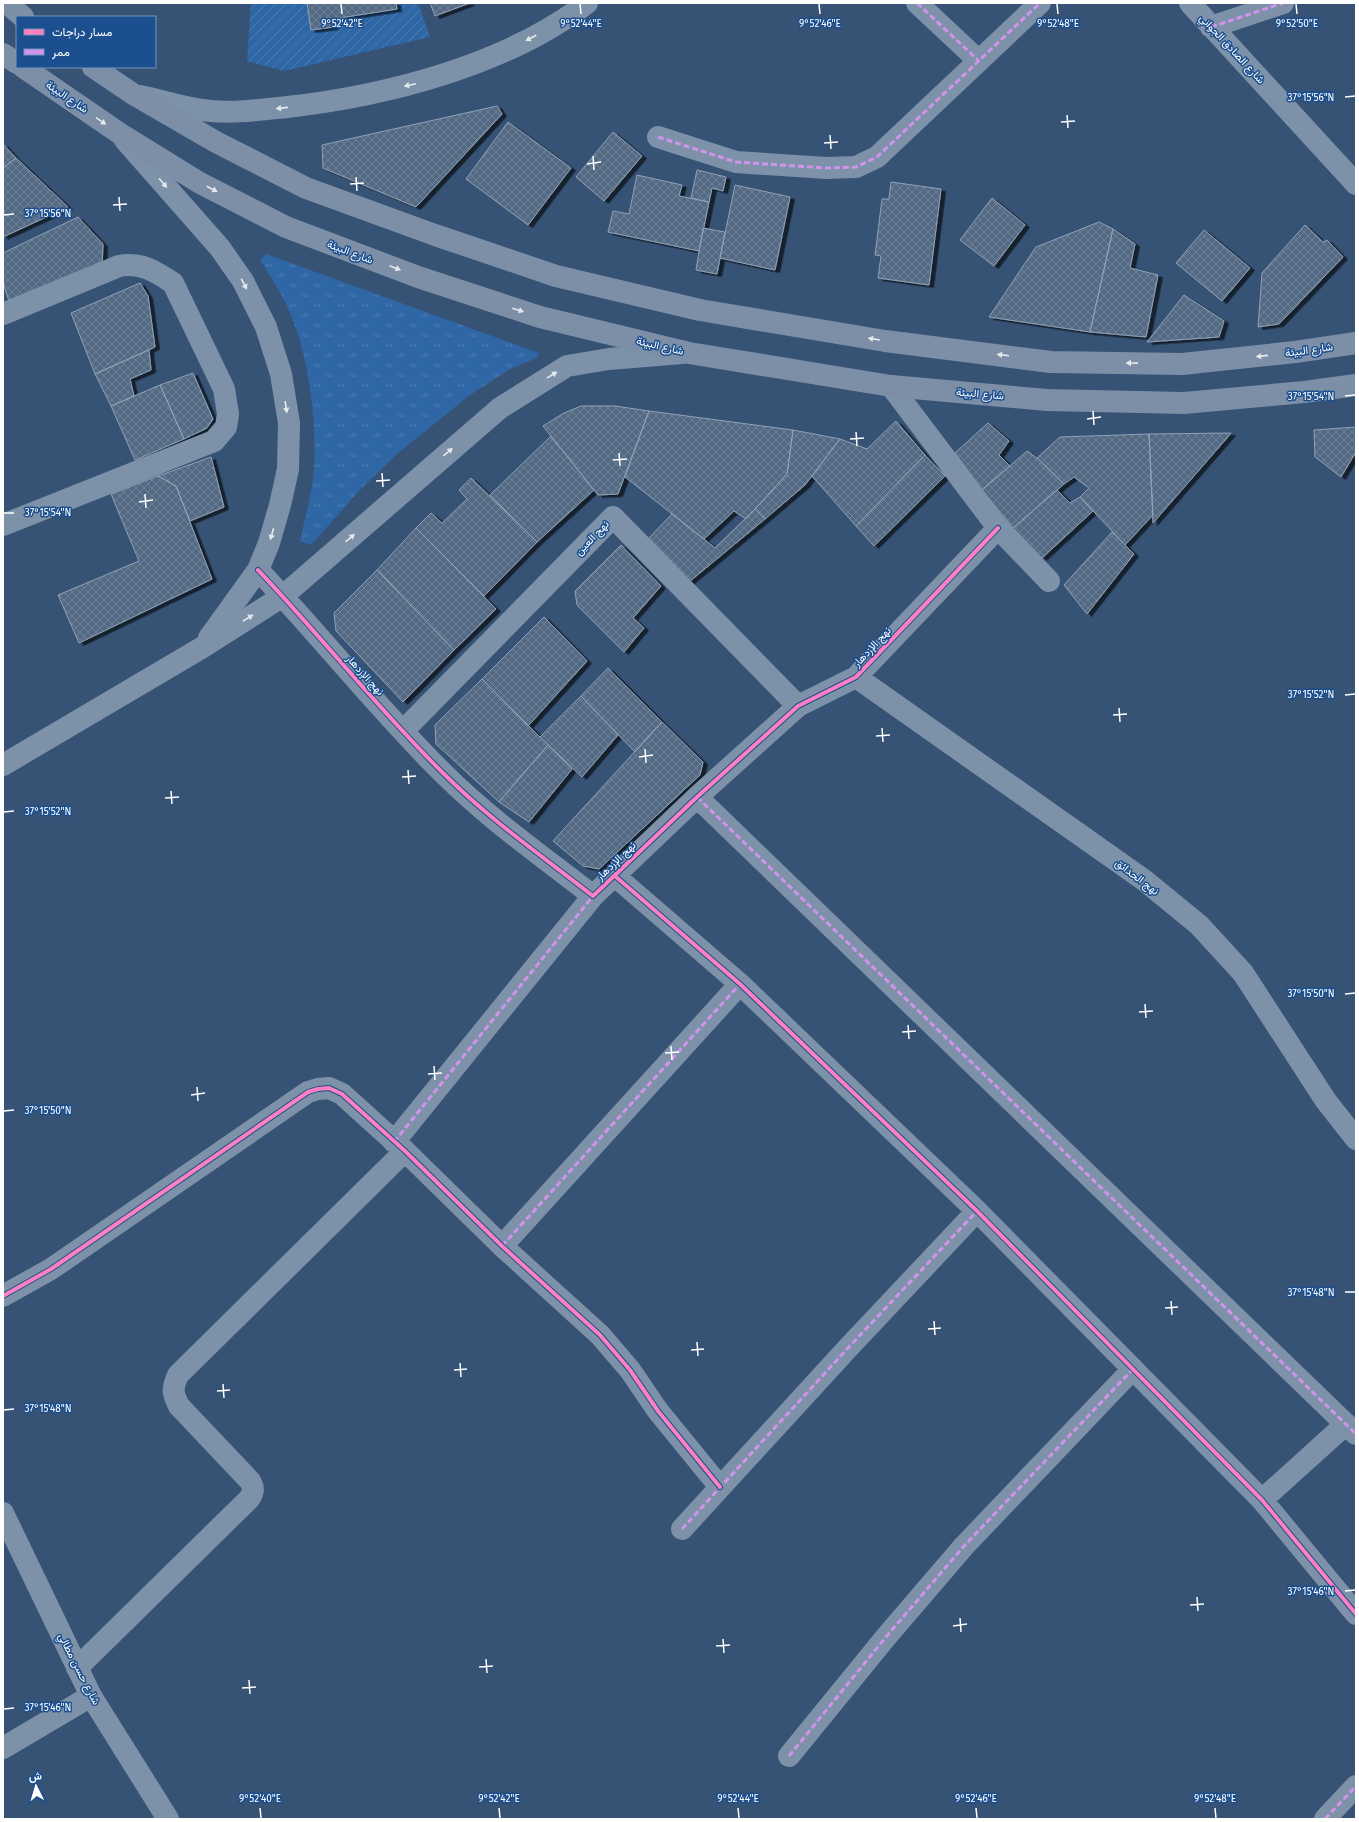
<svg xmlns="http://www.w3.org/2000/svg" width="1359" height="1822" font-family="'Fira Sans',Vazirmatn,sans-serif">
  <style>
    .park { fill: url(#park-tufts) }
    .garden { fill: url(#garden-furrows) }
    .building { fill: url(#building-cross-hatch); stroke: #92a2b6; filter: url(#shadow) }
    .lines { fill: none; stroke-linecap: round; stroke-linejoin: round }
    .minor { stroke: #7d92a8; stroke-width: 22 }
    .major { stroke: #7d8ea7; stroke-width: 22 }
    .quiet { stroke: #d193ec; stroke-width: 3; stroke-dasharray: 6 3; stroke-linecap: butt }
    .cycleway-casing { stroke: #1b4f8f; stroke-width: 6 }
    .cycleway { stroke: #ff80c0; stroke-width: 4 }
    .oneway { fill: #e5e9ee }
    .oneway2 { fill: #e5e8ed }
    .ticks { fill: none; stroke: #fff; stroke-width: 1.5 }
    .labels { text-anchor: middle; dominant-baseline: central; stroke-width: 3; stroke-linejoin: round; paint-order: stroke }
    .street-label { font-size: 11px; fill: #fff; stroke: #1b4f8f }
    .ticks-label { font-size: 10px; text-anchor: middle; fill: #fff; stroke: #1b4f8f; stroke-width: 3; stroke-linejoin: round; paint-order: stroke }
  </style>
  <defs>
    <pattern id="park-tufts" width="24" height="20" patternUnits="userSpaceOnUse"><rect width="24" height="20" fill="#2f66a5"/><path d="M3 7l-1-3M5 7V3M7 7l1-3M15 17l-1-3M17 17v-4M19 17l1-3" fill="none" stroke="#4e7db2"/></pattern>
    <pattern id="garden-furrows" width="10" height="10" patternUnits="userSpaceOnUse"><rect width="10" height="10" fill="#2f66a5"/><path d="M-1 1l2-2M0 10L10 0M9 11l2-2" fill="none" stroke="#4e7db2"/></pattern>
    <pattern id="building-cross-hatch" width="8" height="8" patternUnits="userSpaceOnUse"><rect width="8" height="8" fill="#526984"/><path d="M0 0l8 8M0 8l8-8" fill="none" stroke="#6c8096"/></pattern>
    <filter id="shadow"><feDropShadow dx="4.5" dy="2.5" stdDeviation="0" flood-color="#0009"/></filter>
  </defs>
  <rect width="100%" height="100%" fill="#365274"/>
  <path class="park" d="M266,254L539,353L537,358L512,368L470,395L397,454L360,490L311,545L300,541C305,518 312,493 314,469C317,422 309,357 290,313C282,294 271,277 260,260Z"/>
  <path class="garden" d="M251,3H418L430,37L284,71L247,61Z"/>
  <path class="building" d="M307,3H396L397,9L333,19L334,27L311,30Z
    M430,3H470L435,16Z
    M497,106L502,114L416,207L323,168L322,145Z
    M508,122L571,168L528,225L466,179Z
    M613,132L642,156L604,201L576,177Z
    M3,144L16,158L3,168Z
    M16,158L68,207L3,237V168Z
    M697,170L726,177L723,191L712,188L709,202L691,198Z
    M637,175L682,185L679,196L709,202L699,251L608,232L613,211L629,214Z
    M891,182L941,189L929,285L878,278L881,256L875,255L882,199H889Z
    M735,185L790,197L775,270L720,258Z
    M992,198L1025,225L994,266L960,240Z
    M78,217L103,244L102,268L11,307L3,283V253Z
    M1099,222L1113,229L1090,332L989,317L1036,247Z
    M1305,225L1323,242L1327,240L1343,257L1279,324L1258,327L1262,273Z
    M703,228L725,232L717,274L696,270Z
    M1113,229L1135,244L1130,268L1158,275L1146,337L1090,332Z
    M1204,230L1250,268L1222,301L1176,263Z
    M140,283L148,296L155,347L95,374L71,313Z
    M1184,295L1224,321L1219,337L1147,342Z
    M149,350L151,370L130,379L134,396L111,406L95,374Z
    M193,373L213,419L207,428L184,439L160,385Z
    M160,385L184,439L135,460L111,406Z
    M581,406H615L649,411L618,494L598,495L543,426L564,413Z
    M649,411L793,430L787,474L746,519L734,511L704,539L625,477Z
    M896,421L925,455L856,526L812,476L840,439L867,449Z
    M988,423L1009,441L999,455L1010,466L982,490L955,453Z
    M1356,427V452L1341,477L1315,457L1314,430Z
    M793,430L840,439L805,485L765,519L755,509L787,474Z
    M1231,433L1227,438L1153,523L1149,434Z
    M1149,434L1153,515L1125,545L1080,497L1089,488L1074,477L1064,484L1037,458L1060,437Z
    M551,436L594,490L537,542L490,495Z
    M1027,451L1037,458L1064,484L1013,528L982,490Z
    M925,455L945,476L874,546L856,526Z
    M211,457L224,507L190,521L176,486L158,476Z
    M158,476L176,486L212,579L79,643L58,595L139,561L111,494Z
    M471,478L537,542L484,596L416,528L431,513L442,523L467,499L459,490Z
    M1057,490L1070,503L1080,497L1093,511L1042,558L1013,528Z
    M755,509L765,519L689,582L647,540L672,514L715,548Z
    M416,528L496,609L454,650L377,570Z
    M1112,532L1134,554L1087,614L1064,585Z
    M621,545L661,586L633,618L644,628L624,652L577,605L575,591Z
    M377,570L454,650L403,702L336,631L334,613Z
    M544,617L587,661L528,726L482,679Z
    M608,668L662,722L635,752L581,696Z
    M482,679L548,745L499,802L436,744L435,725Z
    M581,696L618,735L582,777L540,737Z
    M662,722L703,762L700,775L599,869L583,866L553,841Z
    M548,745L572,769L529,822L499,802Z"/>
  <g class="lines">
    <path class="minor" d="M917,3L979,61
      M1190,3L1356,184
      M1211,27L1283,3
      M140,96C160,100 181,107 202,110C230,114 259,110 287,107C386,96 507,65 587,3
      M658,137L736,162L826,168L856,167L877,157L1040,3
      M125,140L220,248L243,281L266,327L281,374L289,423L288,469L280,505L269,543L258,570L209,638
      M3,314L119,266C141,262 155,271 173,283L224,389L228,414L226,427L214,441L3,525
      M891,386L998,528L1049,581
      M258,570C321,636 378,709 443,773C489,819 542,856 593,896L697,797L798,706L856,677L998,528
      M856,677L1144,880L1199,925L1243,973L1326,1101L1356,1139
      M403,731L613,517L798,706
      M3,765L203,647L283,596L500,408L567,366L609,359L682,353
      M697,797L1356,1434
      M615,876L740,984L977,1211L1262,1500L1356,1614
      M394,1142L593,896
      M502,1246L740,984
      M3,1296L51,1269L308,1092L318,1089L329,1088L342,1094L405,1151L502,1246L600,1335L630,1370L658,1411L720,1487
      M1262,1500L1346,1424
      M3,1513L91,1696L168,1819
      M682,1529L847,1349L977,1211
      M77,1668L249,1499C254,1492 254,1488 250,1481L179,1406C172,1392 172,1389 178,1375L405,1151
      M3,1748L91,1696
      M789,1756L886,1637L964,1546L1133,1369
      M1325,1819L1356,1786"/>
    <path class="major" d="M7,3L23,17
      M3,54L17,63
      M23,67L119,133L200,183L286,227L418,277L540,317L689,353L891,386L1047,400L1184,403L1304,392L1356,385
      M93,67L133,94L216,142L306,188L435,235L556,276L700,310L885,341L1051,362L1182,364L1295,352L1356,343"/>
    <path class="quiet" d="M917,3L979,61
      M1211,27L1283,3
      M658,137L736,162L826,168L856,167L877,157L1040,3
      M697,797L1356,1434
      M394,1142L593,896
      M502,1246L740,984
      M682,1529L847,1349L977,1211
      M789,1756L886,1637L964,1546L1133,1369
      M1325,1819L1356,1786"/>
    <g class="cycleway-casing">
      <path id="cycleway" d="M258,570C321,636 378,709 443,773C489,819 542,856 593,896L697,797L798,706L856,677L998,528
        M615,876L740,984L977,1211L1262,1500L1356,1614
        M3,1296L51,1269L308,1092L318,1089L329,1088L342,1094L405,1151L502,1246L600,1335L630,1370L658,1411L720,1487"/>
    </g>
    <use href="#cycleway" class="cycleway"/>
  </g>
  <defs><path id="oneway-solid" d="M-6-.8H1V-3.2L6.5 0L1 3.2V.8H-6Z"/></defs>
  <g class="oneway">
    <use href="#oneway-solid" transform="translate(531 38) rotate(152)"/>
    <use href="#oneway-solid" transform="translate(410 85) rotate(168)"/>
    <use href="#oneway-solid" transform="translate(282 108) rotate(174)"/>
    <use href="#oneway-solid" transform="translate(163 183) rotate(49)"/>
    <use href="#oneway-solid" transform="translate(244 284) rotate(62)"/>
    <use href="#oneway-solid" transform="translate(552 375) rotate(-32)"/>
    <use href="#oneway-solid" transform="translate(286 407) rotate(81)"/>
    <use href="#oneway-solid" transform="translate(448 452) rotate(-41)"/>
    <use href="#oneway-solid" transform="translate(272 534) rotate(105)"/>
    <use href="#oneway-solid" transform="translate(350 538) rotate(-41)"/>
    <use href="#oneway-solid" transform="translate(248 618) rotate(-32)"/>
  </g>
  <g class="oneway2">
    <use href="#oneway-solid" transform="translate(101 121) rotate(34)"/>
    <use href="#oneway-solid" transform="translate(212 189) rotate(27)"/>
    <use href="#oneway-solid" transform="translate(395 268) rotate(21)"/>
    <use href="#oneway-solid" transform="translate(518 310) rotate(18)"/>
    <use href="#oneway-solid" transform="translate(874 339) rotate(-171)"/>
    <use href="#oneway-solid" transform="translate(1003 355) rotate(-173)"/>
    <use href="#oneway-solid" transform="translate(1262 356) rotate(174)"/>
    <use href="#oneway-solid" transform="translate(1132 363) rotate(-179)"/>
  </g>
  <path class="ticks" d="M341,4L342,14M580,4L581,14M819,4L820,14M1057,4L1058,14M1296,4L1297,14M1345,97L1355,96M1067,115L1068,128M1061,122L1075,121M830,135L831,149M824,143L838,142M593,156L594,170M587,164L601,162M356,177L357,191M350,184L364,183M119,197L120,211M113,205L127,204M4,215L14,214M1345,396L1355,395M1093,411L1094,425M1087,419L1101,417M856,432L857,446M850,439L864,438M619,453L620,466M613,460L627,459M382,473L383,487M376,481L390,480M145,494L146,508M139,502L153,500M4,513H14M1345,695L1355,694M1119,708L1120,722M1113,715L1127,714M882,728L883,742M876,736L890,735M645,749L646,763M639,757L653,755M408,770L409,784M402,777L416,776M171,791L172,804M165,798L179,797M4,812L14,811M1345,994L1355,993M1145,1004L1146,1018M1139,1012L1153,1011M908,1025L909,1039M902,1032L916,1031M671,1046L672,1060M665,1053L679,1052M434,1066L435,1080M428,1074L442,1073M197,1087L198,1101M191,1095L205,1093M4,1111L14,1110M1345,1292H1355M1171,1301L1172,1315M1165,1308L1178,1307M934,1321L935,1335M928,1329L941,1328M697,1342L698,1356M691,1350L704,1349M460,1363L461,1377M454,1370L467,1369M223,1384L224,1398M217,1391L230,1390M4,1410L14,1409M1345,1591L1355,1590M1197,1597L1198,1611M1190,1605L1204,1604M960,1618L961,1632M953,1626L967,1624M723,1639L724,1653M716,1646L730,1645M486,1659L487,1673M479,1667L493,1666M249,1680L250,1694M242,1688L256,1687M4,1709L14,1708M260,1808L261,1818M499,1808L500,1818M738,1808L739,1818M976,1808L977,1818M1215,1808L1216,1818"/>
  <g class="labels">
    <g class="street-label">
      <text transform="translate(1232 49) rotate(47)">شارع الصادق الجواني</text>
      <text transform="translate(67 97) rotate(34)">شارع البيئة</text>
      <text transform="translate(350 252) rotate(21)">شارع البيئة</text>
      <text transform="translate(660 346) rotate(13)">شارع البيئة</text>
      <text transform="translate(1309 350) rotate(-8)">شارع البيئة</text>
      <text transform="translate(980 394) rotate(5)">شارع البيئة</text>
      <text transform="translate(592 538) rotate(-46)">نهج العين</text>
      <text transform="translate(872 647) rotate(-47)">نهج الإزدهار</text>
      <text transform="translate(365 675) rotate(48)">نهج الإزدهار</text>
      <text transform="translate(616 861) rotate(-44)">نهج الإزدهار</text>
      <text transform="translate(1137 877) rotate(37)">نهج الحدائق</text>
      <text transform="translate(79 1669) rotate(63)">شارع حسن مطالي</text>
    </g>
  </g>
  <g class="ticks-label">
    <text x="342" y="27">9°52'42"E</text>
    <text x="581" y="27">9°52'44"E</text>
    <text x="820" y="27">9°52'46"E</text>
    <text x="1058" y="27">9°52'48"E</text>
    <text x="1297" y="27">9°52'50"E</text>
    <text x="1311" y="101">37°15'56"N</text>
    <text x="48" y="217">37°15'56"N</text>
    <text x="1311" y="400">37°15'54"N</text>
    <text x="48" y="516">37°15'54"N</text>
    <text x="1311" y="698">37°15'52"N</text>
    <text x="48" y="815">37°15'52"N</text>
    <text x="1311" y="997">37°15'50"N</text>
    <text x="48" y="1114">37°15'50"N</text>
    <text x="1311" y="1296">37°15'48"N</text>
    <text x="48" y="1412">37°15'48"N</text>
    <text x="1311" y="1595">37°15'46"N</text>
    <text x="48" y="1711">37°15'46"N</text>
    <text x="260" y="1802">9°52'40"E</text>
    <text x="499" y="1802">9°52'42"E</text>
    <text x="738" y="1802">9°52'44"E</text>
    <text x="976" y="1802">9°52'46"E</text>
    <text x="1215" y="1802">9°52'48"E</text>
  </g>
  <rect width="1359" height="1822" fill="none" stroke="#ffffff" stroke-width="8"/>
  <rect x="16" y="16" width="140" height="52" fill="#1b4f8f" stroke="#7695bc"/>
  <rect x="24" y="29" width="20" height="6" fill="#ff80c0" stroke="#7695bc"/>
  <text x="52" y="36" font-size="12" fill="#ffffff">مسار دراجات</text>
  <rect x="24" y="49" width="20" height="6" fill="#d193ec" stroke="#7695bc"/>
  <text x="52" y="56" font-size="12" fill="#ffffff">ممر</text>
  <g transform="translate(36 1786) rotate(355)" stroke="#1b4f8f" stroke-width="3" paint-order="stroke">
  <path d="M0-3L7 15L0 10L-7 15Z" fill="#ffffff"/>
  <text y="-6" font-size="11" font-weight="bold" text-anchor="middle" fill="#ffffff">ش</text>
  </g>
</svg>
